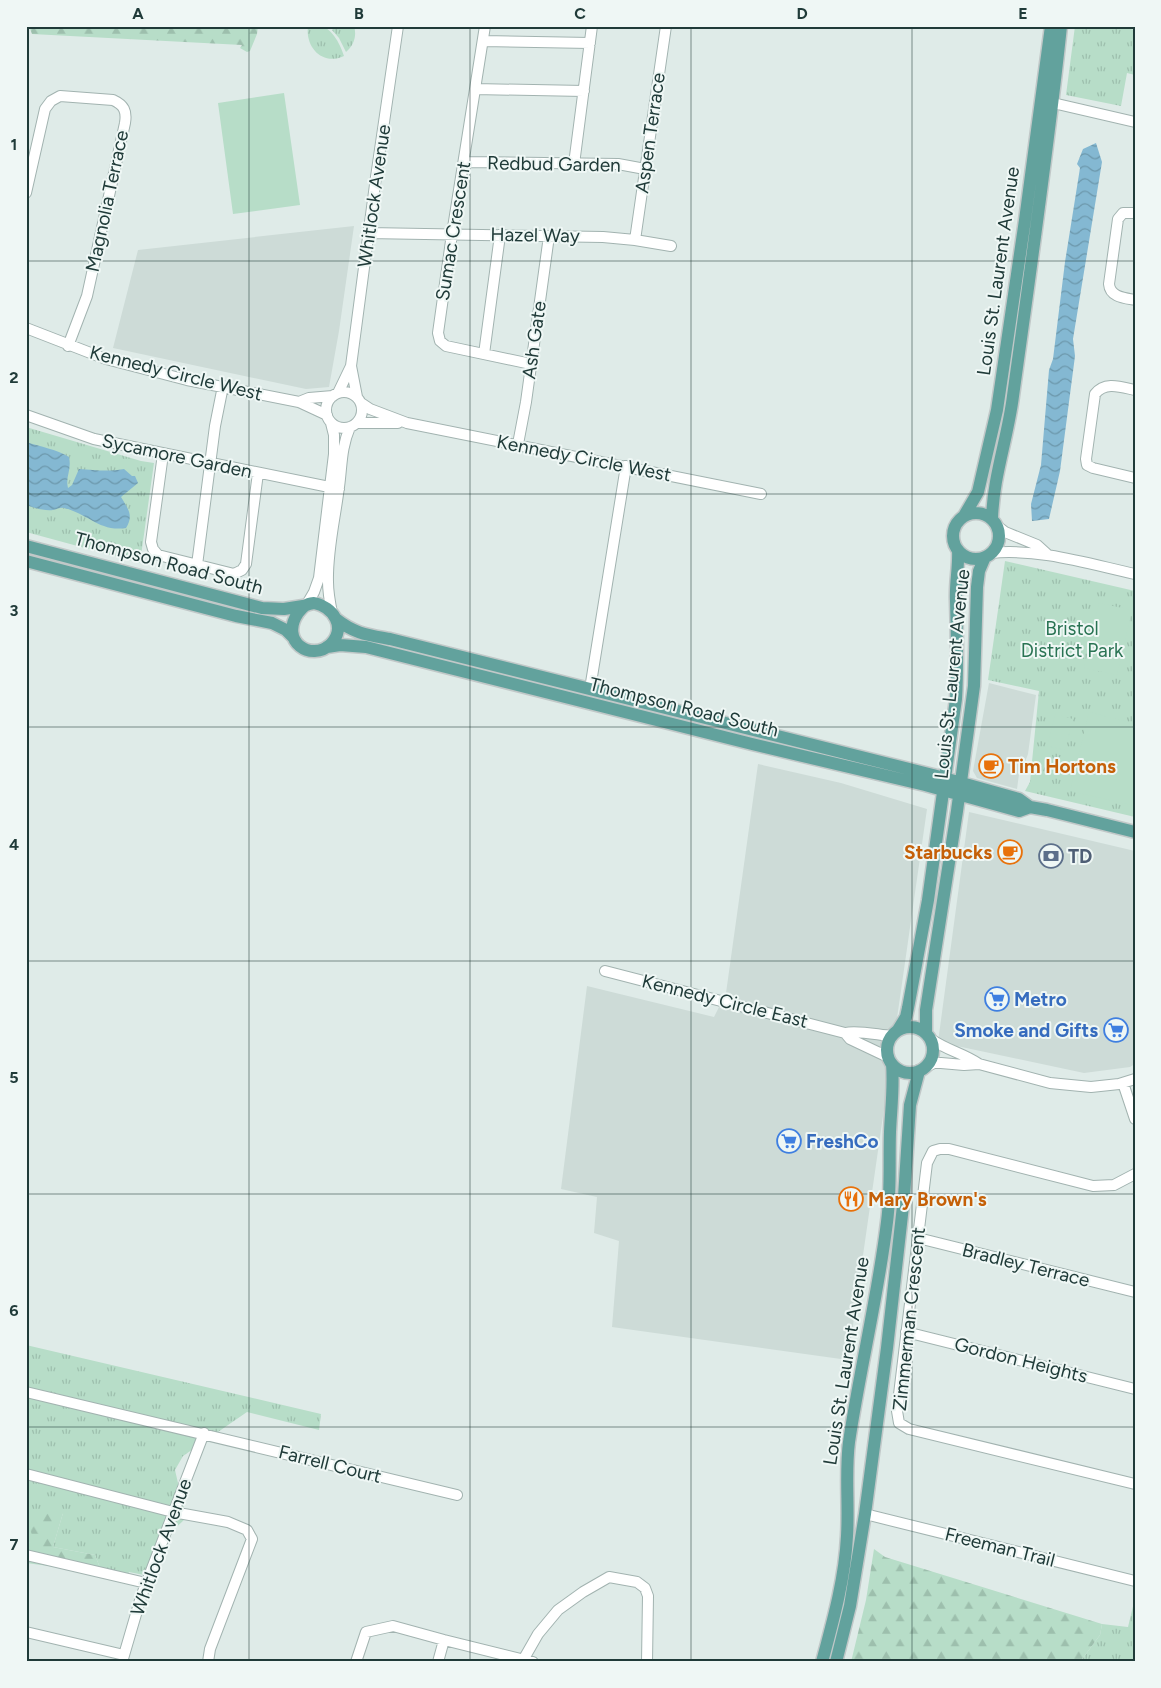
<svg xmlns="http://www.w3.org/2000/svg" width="1161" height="1688" font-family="Figtree,sans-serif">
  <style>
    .built { fill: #cddbd7 }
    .grass { fill: url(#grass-tufts) }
    .forest { fill: url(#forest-firs) }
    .pitch { fill: #b7ddc8 }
    .water { fill: url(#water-waves) }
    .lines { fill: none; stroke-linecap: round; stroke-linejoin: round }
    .minor-casing { stroke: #a2b3b0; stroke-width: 12 }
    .major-casing { stroke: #c1c8c8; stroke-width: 15 }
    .minor { stroke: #fff; stroke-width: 10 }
    .major { stroke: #62a29d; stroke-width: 12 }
    .grid { fill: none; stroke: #203b39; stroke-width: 1; stroke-opacity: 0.55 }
    .labels { text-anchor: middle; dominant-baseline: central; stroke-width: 4; stroke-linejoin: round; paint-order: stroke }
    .street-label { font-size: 19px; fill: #203b39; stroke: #eff7f5 }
    .park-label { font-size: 19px; fill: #297353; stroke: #eff7f5 }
    .food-label { font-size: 19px; font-weight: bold; fill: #c56008; stroke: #eff7f5; text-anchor: start }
    .service-label { font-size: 19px; font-weight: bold; fill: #4e5e75; stroke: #eff7f5; text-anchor: start }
    .shop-label { font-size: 19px; font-weight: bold; fill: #366cbe; stroke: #eff7f5; text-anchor: start }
    .neatline { fill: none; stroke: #203b39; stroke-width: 2 }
    .grid-label { font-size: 16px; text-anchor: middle; font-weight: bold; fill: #203b39 }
  </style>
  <defs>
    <pattern id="grass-tufts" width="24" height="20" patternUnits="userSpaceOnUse" patternTransform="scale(1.25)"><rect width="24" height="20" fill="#b7ddc8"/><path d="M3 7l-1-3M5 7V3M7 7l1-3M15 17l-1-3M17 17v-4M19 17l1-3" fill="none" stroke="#9dbfad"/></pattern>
    <pattern id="forest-firs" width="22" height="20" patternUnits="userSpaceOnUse" patternTransform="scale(1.25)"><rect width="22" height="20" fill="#b7ddc8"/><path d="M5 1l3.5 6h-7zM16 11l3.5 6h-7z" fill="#9dbfad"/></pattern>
    <pattern id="water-waves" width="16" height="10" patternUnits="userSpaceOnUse" patternTransform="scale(1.25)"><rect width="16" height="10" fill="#84b8d2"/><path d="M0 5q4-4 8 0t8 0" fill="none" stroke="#6c97ab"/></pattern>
  </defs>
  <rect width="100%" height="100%" fill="#dfebe8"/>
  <path class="built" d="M354,226L339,331L329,387L306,389L113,348L138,250Z
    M989,683L1036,695L1028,754L1025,762L1024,774H1019L1017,789L977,778L973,771Z
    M758,764L841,783L927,809L848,1360L612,1327L619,1241L594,1233L597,1197L561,1189L587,986L714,1017L726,993Z
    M969,812L1135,851V1064L1130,1067L1084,1073L938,1042Z"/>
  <path class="grass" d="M308,26C312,26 318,25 321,26C333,29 341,46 344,56C323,66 305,48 308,26Z
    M336,26H354C357,36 354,45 346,52L339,38L332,30Z
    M1075,26H1119L1135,30V75L1127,73L1121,106L1066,95Z
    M26,427L141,461L154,463L140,563L26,532Z
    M1005,561L1135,591V817L1025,791L1030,782L1039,691L988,680Z
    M26,1345L321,1414L319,1430L247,1412L183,1456L175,1470L186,1518L159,1544L154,1577L129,1572L127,1576L102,1573L95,1555L53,1547L63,1513L35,1544L26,1542Z
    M1135,1598V1662H1080L1100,1635L1102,1624L1128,1627Z"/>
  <path class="forest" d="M29,26H258L257,34L250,51L247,52L240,48L242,45L32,34Z
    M26,1513H63L53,1547L95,1555L102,1573L26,1563V1542L34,1543Z
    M874,1549L885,1557L1102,1624L1100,1635L1080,1662H851L866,1600Z"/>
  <path class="pitch" d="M284,93L300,205L233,214L218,103Z
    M1099,603L1132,610L1117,675L1084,668Z
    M1089,712L1135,724V806L1070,791Z
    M1055,714L1073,719L1065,750L1047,746Z"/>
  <path class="water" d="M1096,143L1102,162L1073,339L1075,356L1060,471L1049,519L1032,521L1031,504L1041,465L1049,370L1053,359L1065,262L1080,168L1077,164L1083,149Z
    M26,442C41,447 56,449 69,457C72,470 65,477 68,488L72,485L79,469C95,470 108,472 124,469L132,476H135L138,483L121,497C128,509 134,515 126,528C99,532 89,514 64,508C60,507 58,509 53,510C44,511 34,508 26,505Z"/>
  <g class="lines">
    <g class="minor-casing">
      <path id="minor" d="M485,26L452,234L438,333L440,341L446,346L531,364
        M483,41L590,43
        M475,89L584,91
        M1053,103L1135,122
        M464,162L618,164L645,169
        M574,164L592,26
        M26,193L45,109L51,101L60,96L113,100C124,105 127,111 125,123L87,296L68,346
        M1135,213H1123L1118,219L1109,284C1110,297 1124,298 1135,300
        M368,233L603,237L635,240L671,246
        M635,240L666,26
        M26,328L106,359L187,380L299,402L327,415
        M484,354L500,235
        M351,366L357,397
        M1135,390C1121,387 1105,381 1095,394L1086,459L1087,465L1093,468L1135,478
        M326 410a18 18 0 1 1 36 0a18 18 0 1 1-36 0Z
        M338,393L351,366L376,177L398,26
        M299,402L309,398L333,396
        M361,403L370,409L407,423L761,494
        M26,415L94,439L339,489
        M358,423H398
        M518,444L526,402L549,236
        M163,454L151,542L153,549L158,555L234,574L242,570L246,564L258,473
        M996,525L1005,532L1037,545L1048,555
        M991,553C1038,548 1089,564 1135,574
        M197,565L215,426L223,386
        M307,604L314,592L319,578L334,454V435L331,423
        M332,613C330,603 328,593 328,582C327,551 335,519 339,487C342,465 341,448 350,427
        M590,689L626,466
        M605,971L845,1033
        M931,1039C946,1050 963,1053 979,1064
        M888,1057L850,1039L845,1033C858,1030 878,1035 892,1036
        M926,1067L934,1063H941L964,1065L979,1064L1050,1083L1091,1087L1119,1084L1135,1079
        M1123,1083L1135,1119
        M1135,1174L1114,1185L1093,1186L949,1149H940L933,1151L927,1163L897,1411L899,1423L909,1429L1135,1484
        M918,1238L1135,1292
        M906,1332L1135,1389
        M26,1392L457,1495
        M26,1474L173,1512L228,1522L247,1530L252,1539L210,1649L208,1662
        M865,1514L1135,1581
        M26,1555L146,1583
        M26,1632L124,1655
        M122,1662L141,1597L204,1433
        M356,1662L366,1632L393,1626L444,1640L533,1662
        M438,1662L444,1640
        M522,1662L538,1634L558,1610L583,1592L609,1577L637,1582L645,1588L648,1596L647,1662"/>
    </g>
    <g class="major-casing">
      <path id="major" d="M953 536a23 23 0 1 1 46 0a23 23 0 1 1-46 0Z
        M964,516L978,492L997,410L1025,220L1051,26
        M992,519C993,477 1008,437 1013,396C1030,273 1048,150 1061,26
        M26,546L262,608L284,609L303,606
        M26,561L236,616L272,623L286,630L293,637
        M314,603C333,607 347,627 331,644C311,663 279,641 298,613C303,607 305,604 314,603Z
        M336,619C355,634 368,635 390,639L933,775L1019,799L1030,807
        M327,647L340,645L366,647L752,744L925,785L1019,811L1030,807L1047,810L1135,832
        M887 1050a23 23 0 1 1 46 0a23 23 0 1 1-46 0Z
        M898,1030L906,1017L908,1008L928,900L956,699C958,666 957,634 956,601C955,583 959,567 958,550
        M926,1033V1010L957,811L974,686L977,587L979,571L985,557
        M822,1662C833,1621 845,1578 847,1536C849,1504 845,1473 849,1442C860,1368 878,1296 887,1222C891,1192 889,1162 890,1132C891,1109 894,1086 892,1064
        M836,1662L850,1606L865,1514L887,1348L904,1197L910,1105L919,1071"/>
    </g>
    <use href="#minor" class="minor"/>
    <use href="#major" class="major"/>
  </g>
  <path class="grid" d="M249,26V1662M470,26V1662M691,26V1662M912,26V1662M26,261H1135M26,494H1135M26,727H1135M26,961H1135M26,1194H1135M26,1427H1135"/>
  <defs>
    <g id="cafe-ring" transform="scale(1.25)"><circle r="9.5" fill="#eff7f5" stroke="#e8710a" stroke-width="1.5"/><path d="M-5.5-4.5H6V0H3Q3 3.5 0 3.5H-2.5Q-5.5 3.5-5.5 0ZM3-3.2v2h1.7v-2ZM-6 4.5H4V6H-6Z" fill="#e8710a"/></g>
    <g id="bank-ring" transform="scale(1.25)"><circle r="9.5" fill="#eff7f5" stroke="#5c6f8a" stroke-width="1.5"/><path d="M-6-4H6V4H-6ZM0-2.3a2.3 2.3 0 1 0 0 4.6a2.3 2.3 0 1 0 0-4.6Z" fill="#5c6f8a"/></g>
    <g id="supermarket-ring" transform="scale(1.25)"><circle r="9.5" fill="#eff7f5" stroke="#3f7fe0" stroke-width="1.5"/><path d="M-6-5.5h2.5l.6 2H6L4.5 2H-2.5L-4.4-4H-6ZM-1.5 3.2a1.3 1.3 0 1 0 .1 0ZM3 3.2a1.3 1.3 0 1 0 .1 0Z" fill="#3f7fe0"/></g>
    <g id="restaurant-ring" transform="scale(1.25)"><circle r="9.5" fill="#eff7f5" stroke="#e8710a" stroke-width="1.5"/><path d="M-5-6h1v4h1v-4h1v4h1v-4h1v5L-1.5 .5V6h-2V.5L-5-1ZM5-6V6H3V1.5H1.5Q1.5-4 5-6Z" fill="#e8710a"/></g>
  </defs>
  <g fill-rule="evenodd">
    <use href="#cafe-ring" x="991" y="766"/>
    <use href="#cafe-ring" x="1010" y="852"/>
    <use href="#bank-ring" x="1051" y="856"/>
    <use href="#supermarket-ring" x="997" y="999"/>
    <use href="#supermarket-ring" x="1116" y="1030"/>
    <use href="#supermarket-ring" x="789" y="1141"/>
    <use href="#restaurant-ring" x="851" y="1199"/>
  </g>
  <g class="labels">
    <g class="street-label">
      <text transform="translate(650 133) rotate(-82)">Aspen Terrace</text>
      <text transform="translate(554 164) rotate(1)">Redbud Garden</text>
      <text transform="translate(374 196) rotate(-82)">Whitlock Avenue</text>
      <text transform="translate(107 201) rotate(-78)">Magnolia Terrace</text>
      <text transform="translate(453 231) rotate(-81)">Sumac Crescent</text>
      <text transform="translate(535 235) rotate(1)">Hazel Way</text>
      <text transform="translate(998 271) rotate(-82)">Louis St. Laurent Avenue</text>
      <text transform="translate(534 340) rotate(-82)">Ash Gate</text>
      <text transform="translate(176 373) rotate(14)">Kennedy Circle West</text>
      <text transform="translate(177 456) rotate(12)">Sycamore Garden</text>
      <text transform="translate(584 458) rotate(11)">Kennedy Circle West</text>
      <text transform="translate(169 563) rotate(15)">Thompson Road South</text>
      <text transform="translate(952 674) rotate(-84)">Louis St. Laurent Avenue</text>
      <text transform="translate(684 707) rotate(14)">Thompson Road South</text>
      <text transform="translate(725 1001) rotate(14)">Kennedy Circle East</text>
      <text transform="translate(1026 1265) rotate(14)">Bradley Terrace</text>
      <text transform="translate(909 1319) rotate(-84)">Zimmerman Crescent</text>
      <text transform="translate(1021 1360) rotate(14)">Gordon Heights</text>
      <text transform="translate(846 1361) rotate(-81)">Louis St. Laurent Avenue</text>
      <text transform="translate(330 1464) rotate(14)">Farrell Court</text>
      <text transform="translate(161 1547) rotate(-70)">Whitlock Avenue</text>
      <text transform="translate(1000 1547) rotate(14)">Freeman Trail</text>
    </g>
    <g class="park-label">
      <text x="1072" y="628">Bristol<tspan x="1072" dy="22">District Park</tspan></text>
    </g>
    <g class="food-label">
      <text x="1008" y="766">Tim Hortons</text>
      <text x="992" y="852" text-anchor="end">Starbucks</text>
      <text x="868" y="1199">Mary Brown's</text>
    </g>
    <g class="service-label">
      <text x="1068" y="856">TD</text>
    </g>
    <g class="shop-label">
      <text x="1014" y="999">Metro</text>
      <text x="1098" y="1030" text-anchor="end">Smoke and Gifts</text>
      <text x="806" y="1141">FreshCo</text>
    </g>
  </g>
  <rect width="1161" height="1688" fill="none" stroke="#eff7f5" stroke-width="55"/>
  <rect x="28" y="28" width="1106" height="1632" class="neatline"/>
  <g class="grid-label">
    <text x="138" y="19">A</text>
    <text x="359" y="19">B</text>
    <text x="580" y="19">C</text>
    <text x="802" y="19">D</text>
    <text x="1023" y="19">E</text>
    <text x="14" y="150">1</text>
    <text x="14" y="383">2</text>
    <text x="14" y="616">3</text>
    <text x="14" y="850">4</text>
    <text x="14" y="1083">5</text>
    <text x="14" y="1316">6</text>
    <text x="14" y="1550">7</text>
  </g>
</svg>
